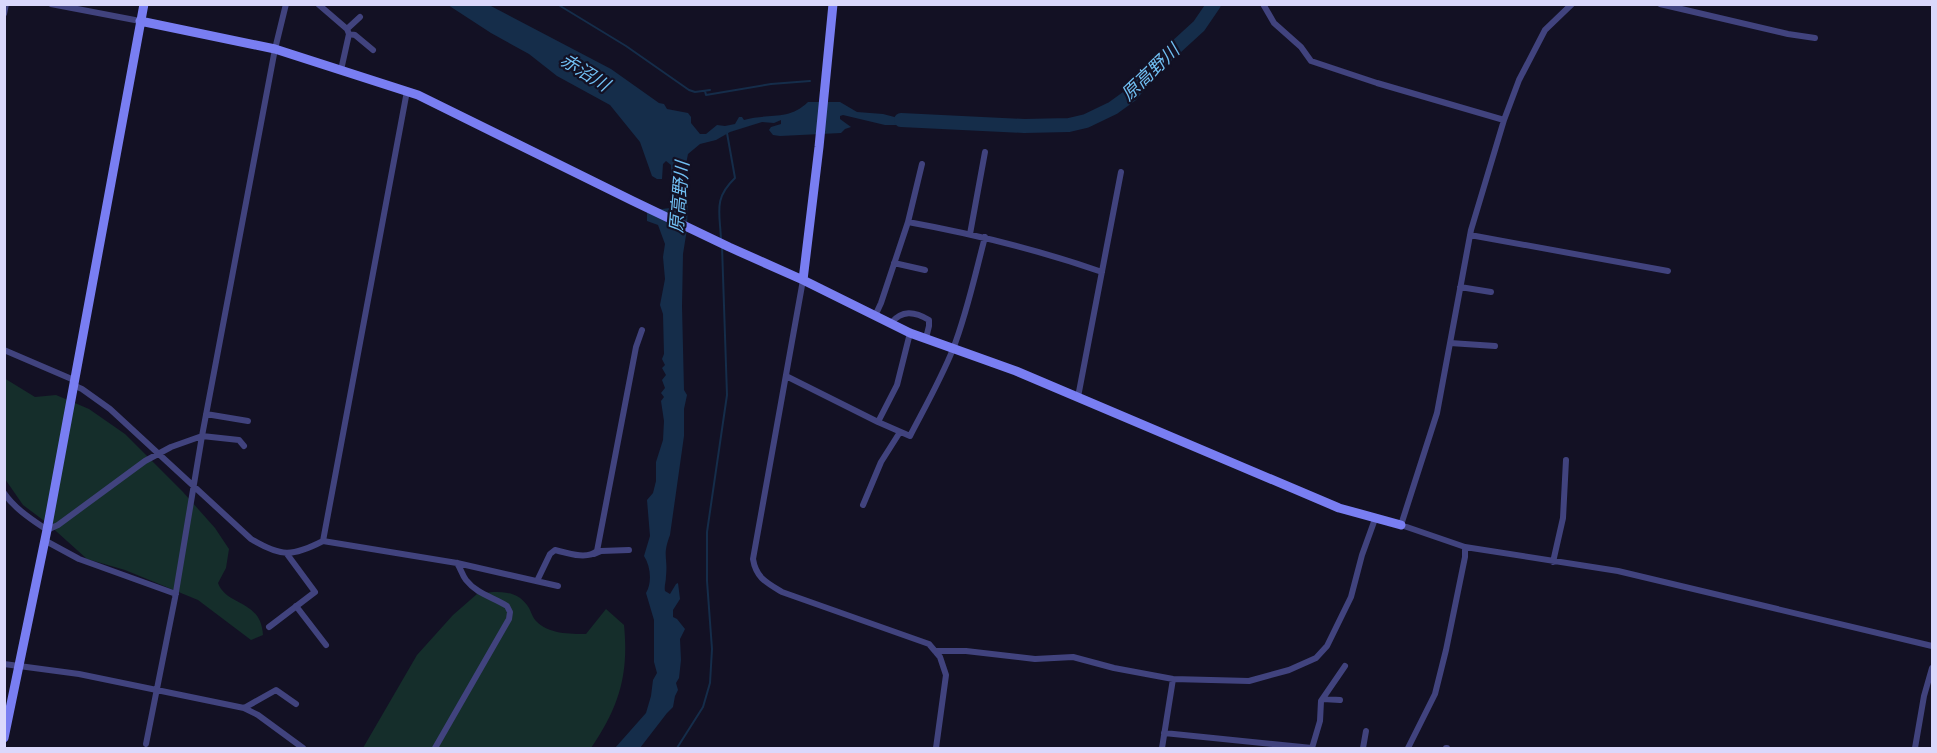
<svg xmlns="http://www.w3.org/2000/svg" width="1937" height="753" font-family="'PT Sans Narrow','Noto Sans JP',sans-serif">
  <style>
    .green { fill: #152e2b }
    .water { fill: #152d4a }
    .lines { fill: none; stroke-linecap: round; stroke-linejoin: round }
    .stream { stroke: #152d4a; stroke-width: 2 }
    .river { stroke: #152d4a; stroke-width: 14 }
    .street { stroke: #41437e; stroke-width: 6 }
    .secondary { stroke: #797ef2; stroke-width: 9 }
    .labels { text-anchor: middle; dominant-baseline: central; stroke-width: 4.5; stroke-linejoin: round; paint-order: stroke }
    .water-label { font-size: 18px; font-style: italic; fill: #70bef1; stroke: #131124 }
  </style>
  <rect width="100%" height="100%" fill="#131124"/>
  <path class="green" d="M4,378L35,397L56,395L89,409L125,434L183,492L215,528L229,549L226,568L218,583C227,607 261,599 263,635L251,640L198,600L125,570L87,559L47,523L23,505L5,479Z
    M493,592C507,592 518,593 527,605C531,610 532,617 536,621C548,634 570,634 586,634L606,609L624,625C629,675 619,707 591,748H363L417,655L453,615L477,594Z"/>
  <path class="water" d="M448,5H489L611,69L659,103L664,104L667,109L688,113L691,117V123L700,134H706L717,125L725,126L735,124L739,117H742L744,120C768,113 789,121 808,102H840L857,112L883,114L902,119H927L900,125H885L843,115L840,116V119L851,127L845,129L841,133L780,136L773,135L769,130L771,127L781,124V120L774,123L762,122L730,132L716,140L700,144L688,154L684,174L688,193L687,229L683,254L682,306L684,390L687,395L684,409V436L670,535C662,556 668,557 666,576C666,582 664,586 665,591L670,594L676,584L678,583L680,599L673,610V617L677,619L685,629L680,639L681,660L679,678L676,683L678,690L675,696L673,707L667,713L640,748H615L646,713L651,696L653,680L657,673L654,662V620L646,593C652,583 651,567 644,556L650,536L647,500L653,493L656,481V462L663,440L664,421L661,401L664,397L661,393L665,388L662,380L666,375L662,368L665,365L662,359L664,354L663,314L660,305L665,279L663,257L665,244L658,225L647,221V211L670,208L672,201L671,165L666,161L663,164L662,179H657L652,176L640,142L610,105L557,76L529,54L491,33Z"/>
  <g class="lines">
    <path class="stream" d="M557,4L626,46L689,90L695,92L710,90
      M705,91L706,95L771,84L810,81
      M721,240C720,212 713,199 735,178L727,133
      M677,748L703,707L710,683L712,649L707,581V532L727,395L722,246"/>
    <path class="river" d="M901,120L1024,126L1069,125L1086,121L1113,108L1131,95L1152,69L1199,26L1214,4"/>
    <path class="street" d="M51,4L140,21
      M318,4L347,29L349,34L341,70
      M1263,4L1274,23L1301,47L1311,61L1377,83L1504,120
      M1660,4L1788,34L1815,38
      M4,14L6,4
      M347,29L360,17
      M349,34L355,35L373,50
      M407,91L323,541L457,563L558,586
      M908,222C974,234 1039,250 1102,272
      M970,234L985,152
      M1470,235L1668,271
      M894,263L925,270
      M803,280L753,559C756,578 767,583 782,592L929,644L940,657L946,675L936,748
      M1460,287L1491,292
      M875,316L881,303L908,222L922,164
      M891,323C902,310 914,311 929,320V326L926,338
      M1450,343L1495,346
      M4,350L74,380
      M786,376L878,422L910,436C925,407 941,379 953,349C967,313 975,275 985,237
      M73,385L82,389L110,409L251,539C281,557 292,557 323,541
      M1078,397L1121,172
      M206,414L248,421
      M878,422L897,385L910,333
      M4,493C15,509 31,519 47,530L58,525L145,461L171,447L202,436L275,49L286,4
      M863,505L881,462L900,432
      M44,540L79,559L176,594
      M1465,547L1618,571L1932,646
      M594,554L601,551L629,550
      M1553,562L1563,518L1566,460
      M537,581L550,554L555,550C567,553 587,560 597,551L636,347L642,330
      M296,606L326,645
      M269,627L315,592L287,554
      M935,651H966L1035,659L1073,657L1114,668L1173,679L1249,681L1289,670L1316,658L1327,646L1351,597L1362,555L1375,519
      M4,664L79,674L244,708L276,690L296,704
      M1323,699L1340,700
      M244,708L258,715L303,748
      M1164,733L1312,748
      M146,744L175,598L202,436L239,440L244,446
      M435,748L509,619L510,612L507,606C493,597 477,594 466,580C462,575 461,569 457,563
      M1162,748L1173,679
      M1312,748L1320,721L1321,701L1345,666
      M1363,748L1366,731
      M1408,748L1435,694L1446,650L1465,557V547L1401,525L1437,413L1471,230L1504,120L1519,80L1545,30L1572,4
      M1446,748H1447
      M1915,748L1924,696L1932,668"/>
    <path class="secondary" d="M140,21L275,49L418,95L633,201L729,247L803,280L910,333L1016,371L1339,508L1401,525
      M803,280L819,147L833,4
      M4,738L47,530L144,4"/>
  </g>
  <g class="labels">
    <g class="water-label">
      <text transform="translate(585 72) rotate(32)">赤沼川</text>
      <text transform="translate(1150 72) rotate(-44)">原高野川</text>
      <text transform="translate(679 197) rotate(-85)">原高野川</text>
    </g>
  </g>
  <rect width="1937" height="753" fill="none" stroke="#dad8fb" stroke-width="12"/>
</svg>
